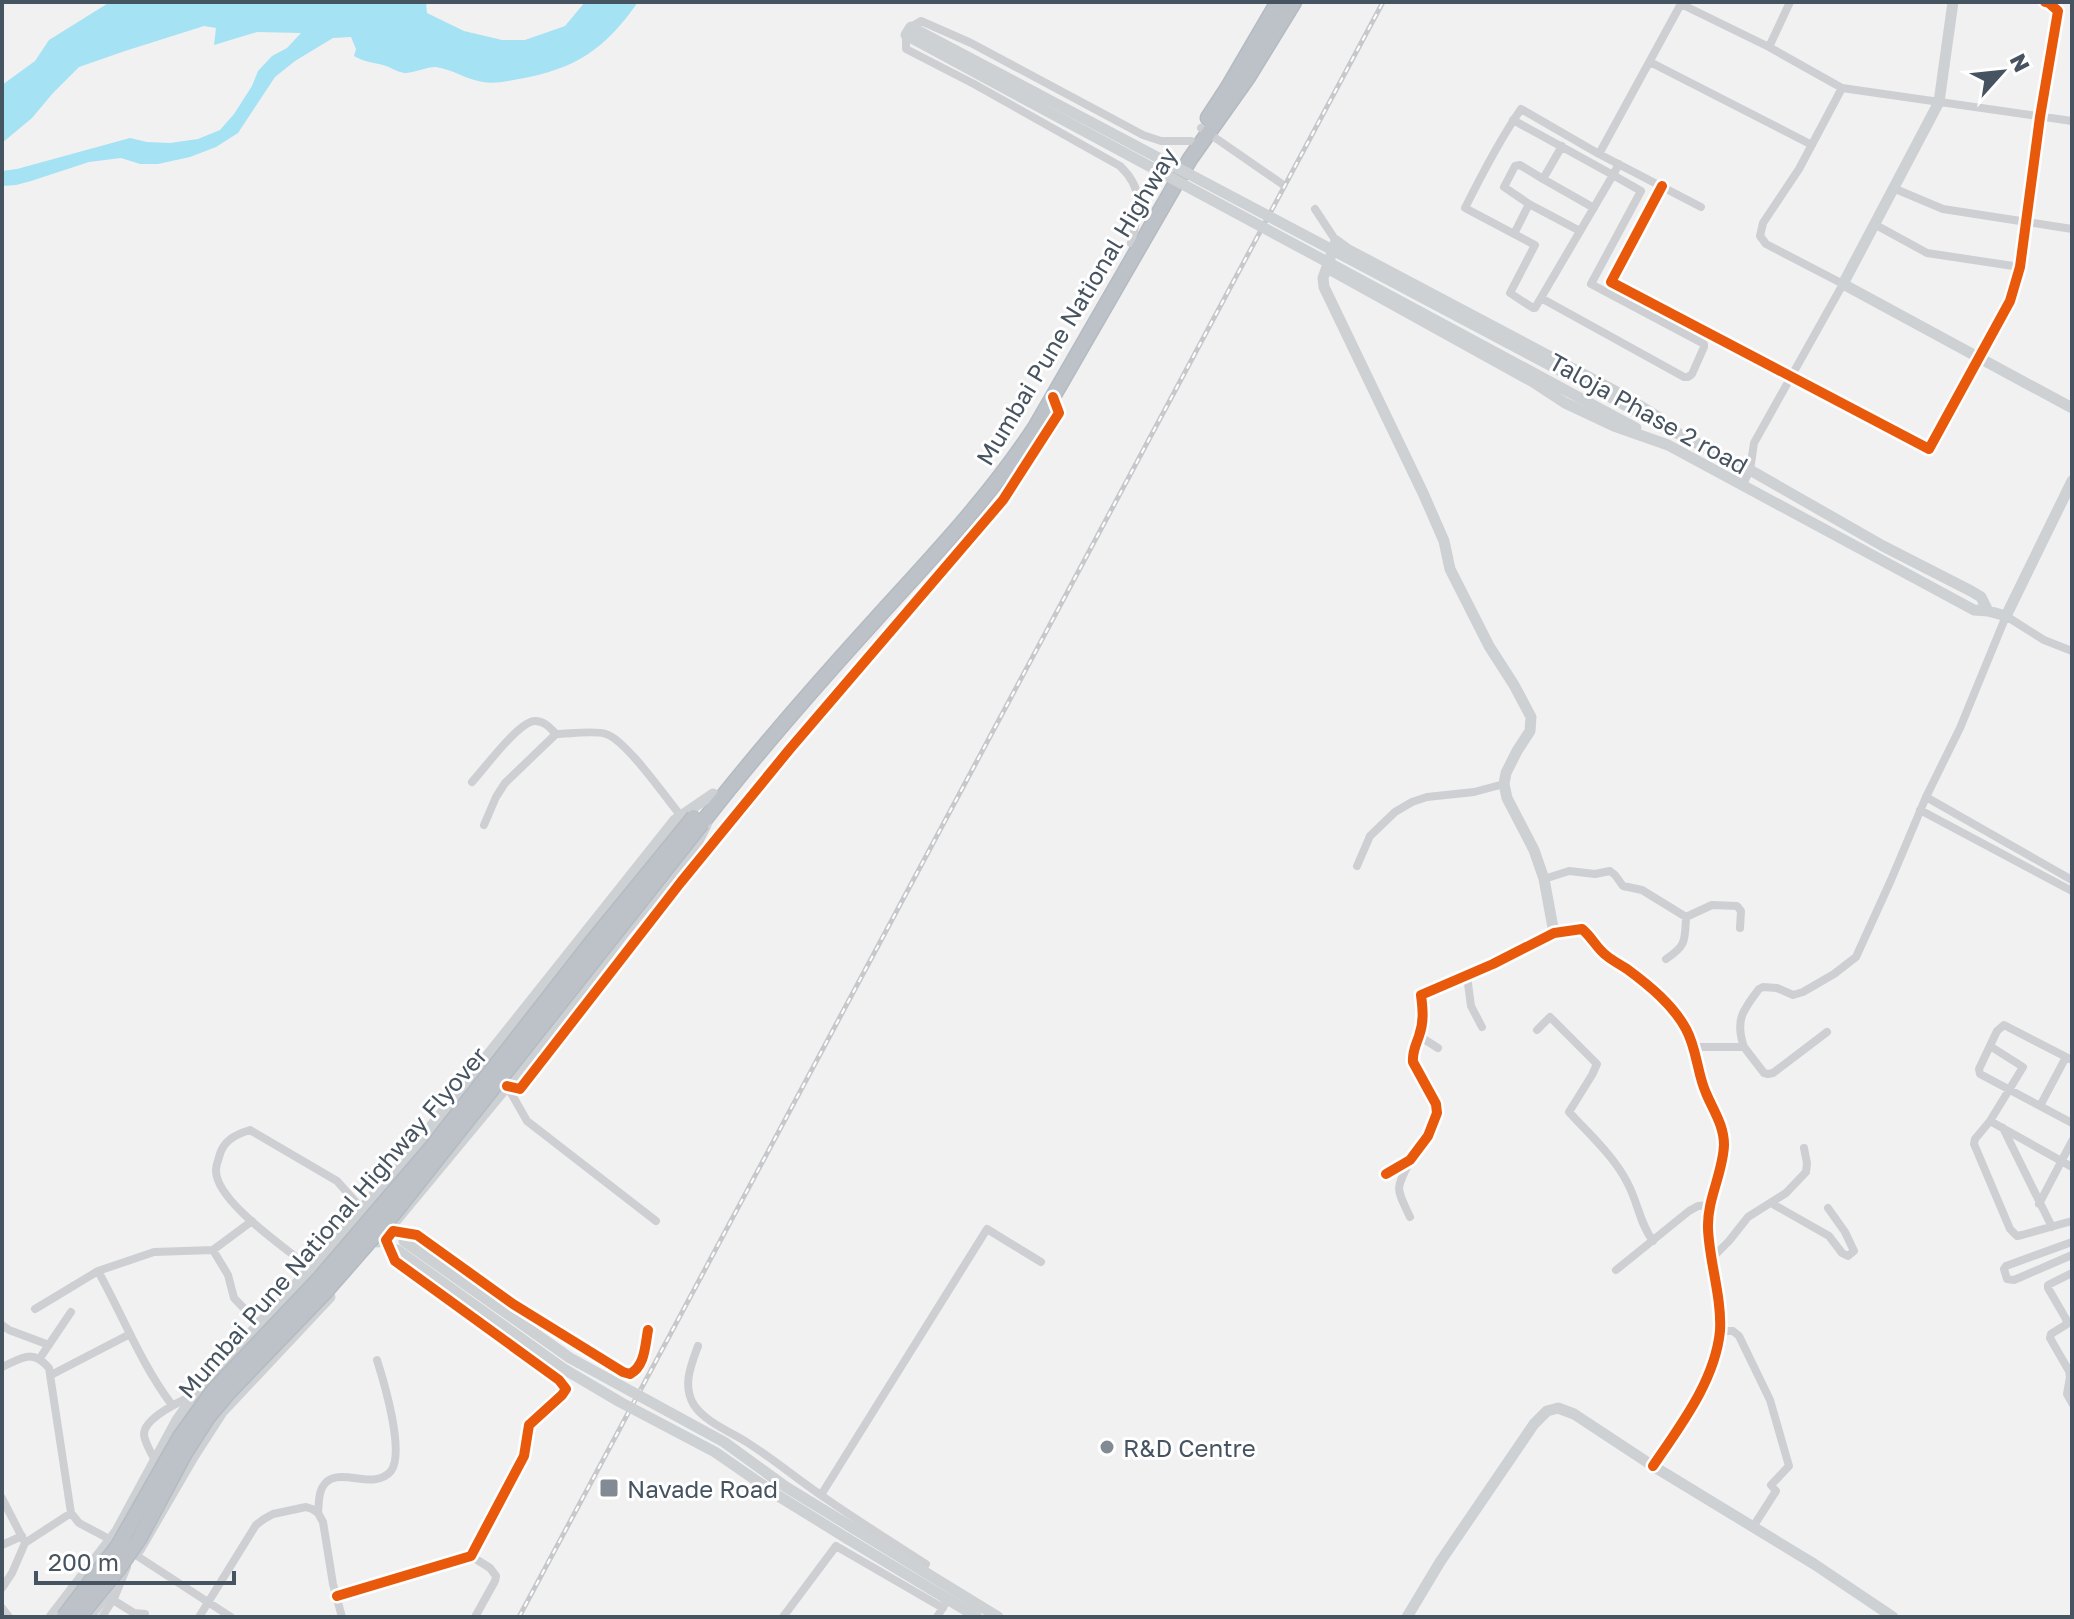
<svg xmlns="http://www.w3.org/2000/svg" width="2074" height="1619" font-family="'Golos Text',sans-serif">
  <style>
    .water { fill: #a4e2f4 }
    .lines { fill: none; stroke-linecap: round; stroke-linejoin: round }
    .highway-casing { stroke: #b5bbc2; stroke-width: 17 }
    .street { stroke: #cdcfd2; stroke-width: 8 }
    .secondary { stroke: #cdd1d4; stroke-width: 11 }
    .highway { stroke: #bcc2c8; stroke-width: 14 }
    .rail-casing { stroke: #c6c8cb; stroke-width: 5 }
    .rail { stroke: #fff; stroke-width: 2; stroke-dasharray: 6; stroke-linecap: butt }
    .highway-bridge-casing { stroke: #b5bbc2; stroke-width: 17; stroke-linecap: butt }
    .secondary-bridge { stroke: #cdd1d4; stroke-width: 11 }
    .highway-bridge { stroke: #bcc2c8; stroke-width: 14 }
    .cycleway-casing { stroke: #fff; stroke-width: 15 }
    .cycleway { stroke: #e8590c; stroke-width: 10 }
    .poi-dot { fill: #828a93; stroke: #fff; stroke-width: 3 }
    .labels { text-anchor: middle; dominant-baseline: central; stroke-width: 6; stroke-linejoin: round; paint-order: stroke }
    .street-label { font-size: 24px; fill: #465360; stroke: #fff }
    .poi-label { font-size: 24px; fill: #465360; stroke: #fff; text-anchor: start }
  </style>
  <rect width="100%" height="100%" fill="#f2f1f1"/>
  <path class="water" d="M110,2H426L427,13L464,31L502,40H525L565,26L585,2H638C605,49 576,69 519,79C508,81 494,84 483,82C467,80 452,69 436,67C426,67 416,72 406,73C398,73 391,67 383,65C372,62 364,62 354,56L356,49L351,37L333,38L295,61L275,77L238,133L216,147L190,157L158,164H140L121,158L89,162L31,181L16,185L2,186V171L17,169L130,138L147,142L170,143L198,139L220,130L234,114L252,86L258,71L272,56L287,48L301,33L257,32L214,45L216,28L204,26L125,51L79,67L53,93L32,118L2,143V85L35,61L49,40Z"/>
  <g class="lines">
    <g class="highway-casing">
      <path id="highway" d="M1208,118L1227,89L1278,2
        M702,823C757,752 816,685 876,619C932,557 990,497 1036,426L1190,159L1248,77L1294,2"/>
    </g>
    <path class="street" d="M1681,4L1769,47L1842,88L2072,121
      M911,27L921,21L971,43L1143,135L1161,141H1191
      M906,35V49L974,84L1120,166C1146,191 1139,211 1131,243
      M1769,47L1790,2
      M1650,62L1812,145
      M1513,120L1613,175L1535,308H1533L1510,293L1535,245L1465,208C1482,174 1500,139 1521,109L1599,154L1701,207
      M1201,128L1282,184
      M1562,146L1543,179L1594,208
      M1599,154L1682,2
      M1662,186L1611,282L1929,449L2010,301L2020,267L2040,117L2058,11L2049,3L2045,2
      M1893,188L1943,209L2072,229
      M1529,204L1580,231
      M1315,209L1336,241
      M1874,224L1927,253L2020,267
      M1514,234L1529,204L1504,187L1515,166L1520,165L1543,179
      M1541,298L1684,377H1688L1692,374L1704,347V344L1591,284L1641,191L1613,175L1619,164
      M1743,484L1750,470L1754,443L1843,284L1766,244L1760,236L1763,223L1799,169L1842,88
      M472,782C484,769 519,721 535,721C545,721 550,728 556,734C569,734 594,730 606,734C626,740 666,798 681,816
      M1926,797L2072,880
      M1920,810L2072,891
      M484,825L496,797L505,783L556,734
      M1357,866L1370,836L1395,812L1412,802L1427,797L1474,792L1504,784
      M1544,879L1569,871L1595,874L1610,871L1615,875L1623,886L1642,890L1686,917C1685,941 1686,946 1666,959
      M1686,917L1712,905L1737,906L1741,911L1740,928
      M1467,976L1471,1006L1482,1027
      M1537,1030L1550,1017L1597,1064L1592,1075L1569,1112C1589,1134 1615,1157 1628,1184C1638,1203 1640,1224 1653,1241
      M1419,1036L1438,1048
      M1990,1046L2023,1067L1990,1121L1975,1139L1974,1144L2010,1229L2017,1236L2022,1235L2072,1221
      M1694,1047H1744L1764,1073L1768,1074L1773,1073L1827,1032
      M1744,1047C1735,1021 1742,1011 1759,989L1763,987L1777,988L1793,995L1803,992L1834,974L1856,957L1891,880L1926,797L1960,728L2006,616L2044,640L2072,651
      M2072,1060L2004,1025L1997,1031L1979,1069L1980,1074L2072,1123
      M507,1086L520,1089L681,882L789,750L1003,500L1059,413L1053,397
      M507,1086L527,1121L656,1221
      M2040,1106L2066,1057
      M1990,1121L2072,1167
      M2003,1128L2052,1227
      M1410,1161C1395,1191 1396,1187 1410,1217
      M1386,1174L1410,1160L1428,1136L1437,1113L1436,1104L1413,1062C1412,1052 1416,1045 1419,1036C1424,1022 1423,1010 1421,995L1493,964L1554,933
      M1771,1203L1829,1236L1842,1253L1848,1256L1854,1251L1845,1232L1828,1208
      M2039,1204L2072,1141
      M2072,1242L2006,1266L2004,1269L2007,1279L2014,1280L2072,1255
      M213,1250L228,1275L234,1298L259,1324
      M1713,1257L1729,1241L1748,1217L1786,1193L1806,1172L1807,1163L1804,1148
      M310,1268C287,1249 215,1201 216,1170C216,1165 218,1161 219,1157C223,1141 234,1135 250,1130L337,1181L362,1209
      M1616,1270L1689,1211L1698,1206L1710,1205
      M98,1271C123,1316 141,1364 172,1405
      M2072,1273L2048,1285V1288L2066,1319L2067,1324L2051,1334L2050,1338L2069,1371L2070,1377L2067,1394L2072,1403
      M35,1309L98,1271L154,1252L213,1250L252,1221
      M2,1325L9,1330L49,1345
      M1720,1331H1733L1739,1336L1770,1400L1789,1466L1771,1485L1776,1491L1753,1527
      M698,1346C691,1365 682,1386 694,1405C705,1422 731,1432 748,1443C776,1461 801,1482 828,1500C860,1522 893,1543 926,1564L922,1570
      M40,1358L71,1312
      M2,1367C22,1358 32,1348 49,1368L71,1513L79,1523L113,1541
      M51,1375L130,1334
      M155,1460C151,1453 145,1443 144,1435C143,1418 183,1400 196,1394
      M821,1495L987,1229L1041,1262
      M2,1498L25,1543
      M318,1513C319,1505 318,1496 322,1488C335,1462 373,1493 391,1471C405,1452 384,1382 377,1360
      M2,1545L22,1536
      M128,1550L231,1617
      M471,1556L490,1568L496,1576L495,1581L475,1617
      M2,1588L12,1573L25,1543L71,1513
      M337,1596L471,1556L524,1456L529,1425L562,1395L566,1389L559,1380L395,1261L386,1240L393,1231L417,1235L513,1304L623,1372L630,1374C645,1366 645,1346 648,1330
      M113,1600L134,1613L145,1614
      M2,1608L9,1617
      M102,1617L115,1596L127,1567
      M199,1617L256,1525L264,1519L273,1514L306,1507L312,1509L318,1513L323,1522L333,1584L342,1617
      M783,1617L836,1546L943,1608
      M937,1617L945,1604"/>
    <path class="secondary" d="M1953,2L1939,102L1843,284L2072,408
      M1030,102L906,35L911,27L1036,93
      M1327,268L1533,382L1565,403L1614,426L1668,445L1974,610L1988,611L2006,616L2072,481
      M1612,398L1639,413
      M1606,412L1636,428
      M378,1242L522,1068L624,933L697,843L706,825
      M1653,1466C1680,1426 1715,1381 1720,1331C1722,1297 1709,1261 1708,1228C1707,1199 1723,1173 1724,1145C1724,1125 1713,1110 1706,1093C1697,1073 1697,1049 1686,1029C1673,1005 1650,986 1627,969C1621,965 1613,961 1607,956C1597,949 1592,937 1582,929L1554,933L1544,879L1534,850L1507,798L1504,784L1506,773L1517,751L1530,731L1531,717L1514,685L1489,646L1450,569L1444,541L1423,493L1324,287L1323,278L1336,241L1347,249L1619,393L1658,417L1675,432L1750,470L1883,546L1971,591L1981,597L1988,611
      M853,1528L998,1617
      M848,1539L977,1617
      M139,1550L193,1457L222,1412L330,1297
      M51,1617L117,1531L177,1420L200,1388L320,1258L414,1148L675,820L713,794
      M89,1617L112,1587
      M1407,1617L1440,1562L1534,1424L1547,1411L1558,1408L1574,1414L1653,1466L1814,1564L1893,1617"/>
    <use href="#highway" class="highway"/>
    <g class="rail-casing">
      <path id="rail" d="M519,1617L1383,2"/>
    </g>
    <use href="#rail" class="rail"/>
    <g class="highway-bridge-casing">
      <path id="highway-bridge" d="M64,1617L118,1546L180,1437L213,1391L320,1278L432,1147L592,942L694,817
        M79,1617L119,1568L139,1539L185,1453L208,1417L228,1393L326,1291L395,1212L702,823"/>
    </g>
    <path class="secondary-bridge" d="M1036,93L1612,398
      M1030,102L1606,412
      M404,1241L570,1358L724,1442L786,1487L853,1528
      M397,1250L564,1369L620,1402L715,1452L780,1497L848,1539"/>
    <use href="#highway-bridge" class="highway-bridge"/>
    <g class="cycleway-casing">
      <path id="cycleway" d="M1662,186L1611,282L1929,449L2010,301L2020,267L2040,117L2058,11L2049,3L2045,2
        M507,1086L520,1089L681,882L789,750L1003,500L1059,413L1053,397
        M1386,1174L1410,1160L1428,1136L1437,1113L1436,1104L1413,1062C1412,1052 1416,1045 1419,1036C1424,1022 1423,1010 1421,995L1493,964L1554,933L1582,929C1592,937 1597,949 1607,956C1613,961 1621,965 1627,969C1650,986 1673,1005 1686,1029C1697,1049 1697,1073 1706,1093C1713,1110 1724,1125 1724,1145C1723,1173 1707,1199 1708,1228C1709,1261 1722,1297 1720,1331C1715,1381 1680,1426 1653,1466
        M337,1596L471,1556L524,1456L529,1425L562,1395L566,1389L559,1380L395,1261L386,1240L393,1231L417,1235L513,1304L623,1372L630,1374C645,1366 645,1346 648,1330"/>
    </g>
    <use href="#cycleway" class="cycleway"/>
  </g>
  <g class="poi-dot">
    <circle cx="1107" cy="1447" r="8"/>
    <rect x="599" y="1478" width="20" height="20" rx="4"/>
  </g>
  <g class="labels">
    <g class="street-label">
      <text transform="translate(1076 306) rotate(-59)">Mumbai Pune National Highway</text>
      <text transform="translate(1649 413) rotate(29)">Taloja Phase 2 road</text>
      <text transform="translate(332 1222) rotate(-49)">Mumbai Pune National Highway Flyover</text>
    </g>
    <g class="poi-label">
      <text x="1123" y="1447">R&amp;D Centre</text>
      <text x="627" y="1488">Navade Road</text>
    </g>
  </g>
  <rect width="2074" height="1619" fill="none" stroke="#465360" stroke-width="8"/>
  <g transform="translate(2002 72) rotate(63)" stroke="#ffffff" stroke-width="6" paint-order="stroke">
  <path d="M0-6L14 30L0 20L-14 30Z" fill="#465360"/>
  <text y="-12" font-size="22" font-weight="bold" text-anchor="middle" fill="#465360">N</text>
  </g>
  <path d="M36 1571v12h198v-12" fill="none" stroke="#465360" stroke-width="4"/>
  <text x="48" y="1571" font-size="24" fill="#465360" stroke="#ffffff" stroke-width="6" paint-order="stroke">200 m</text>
</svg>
